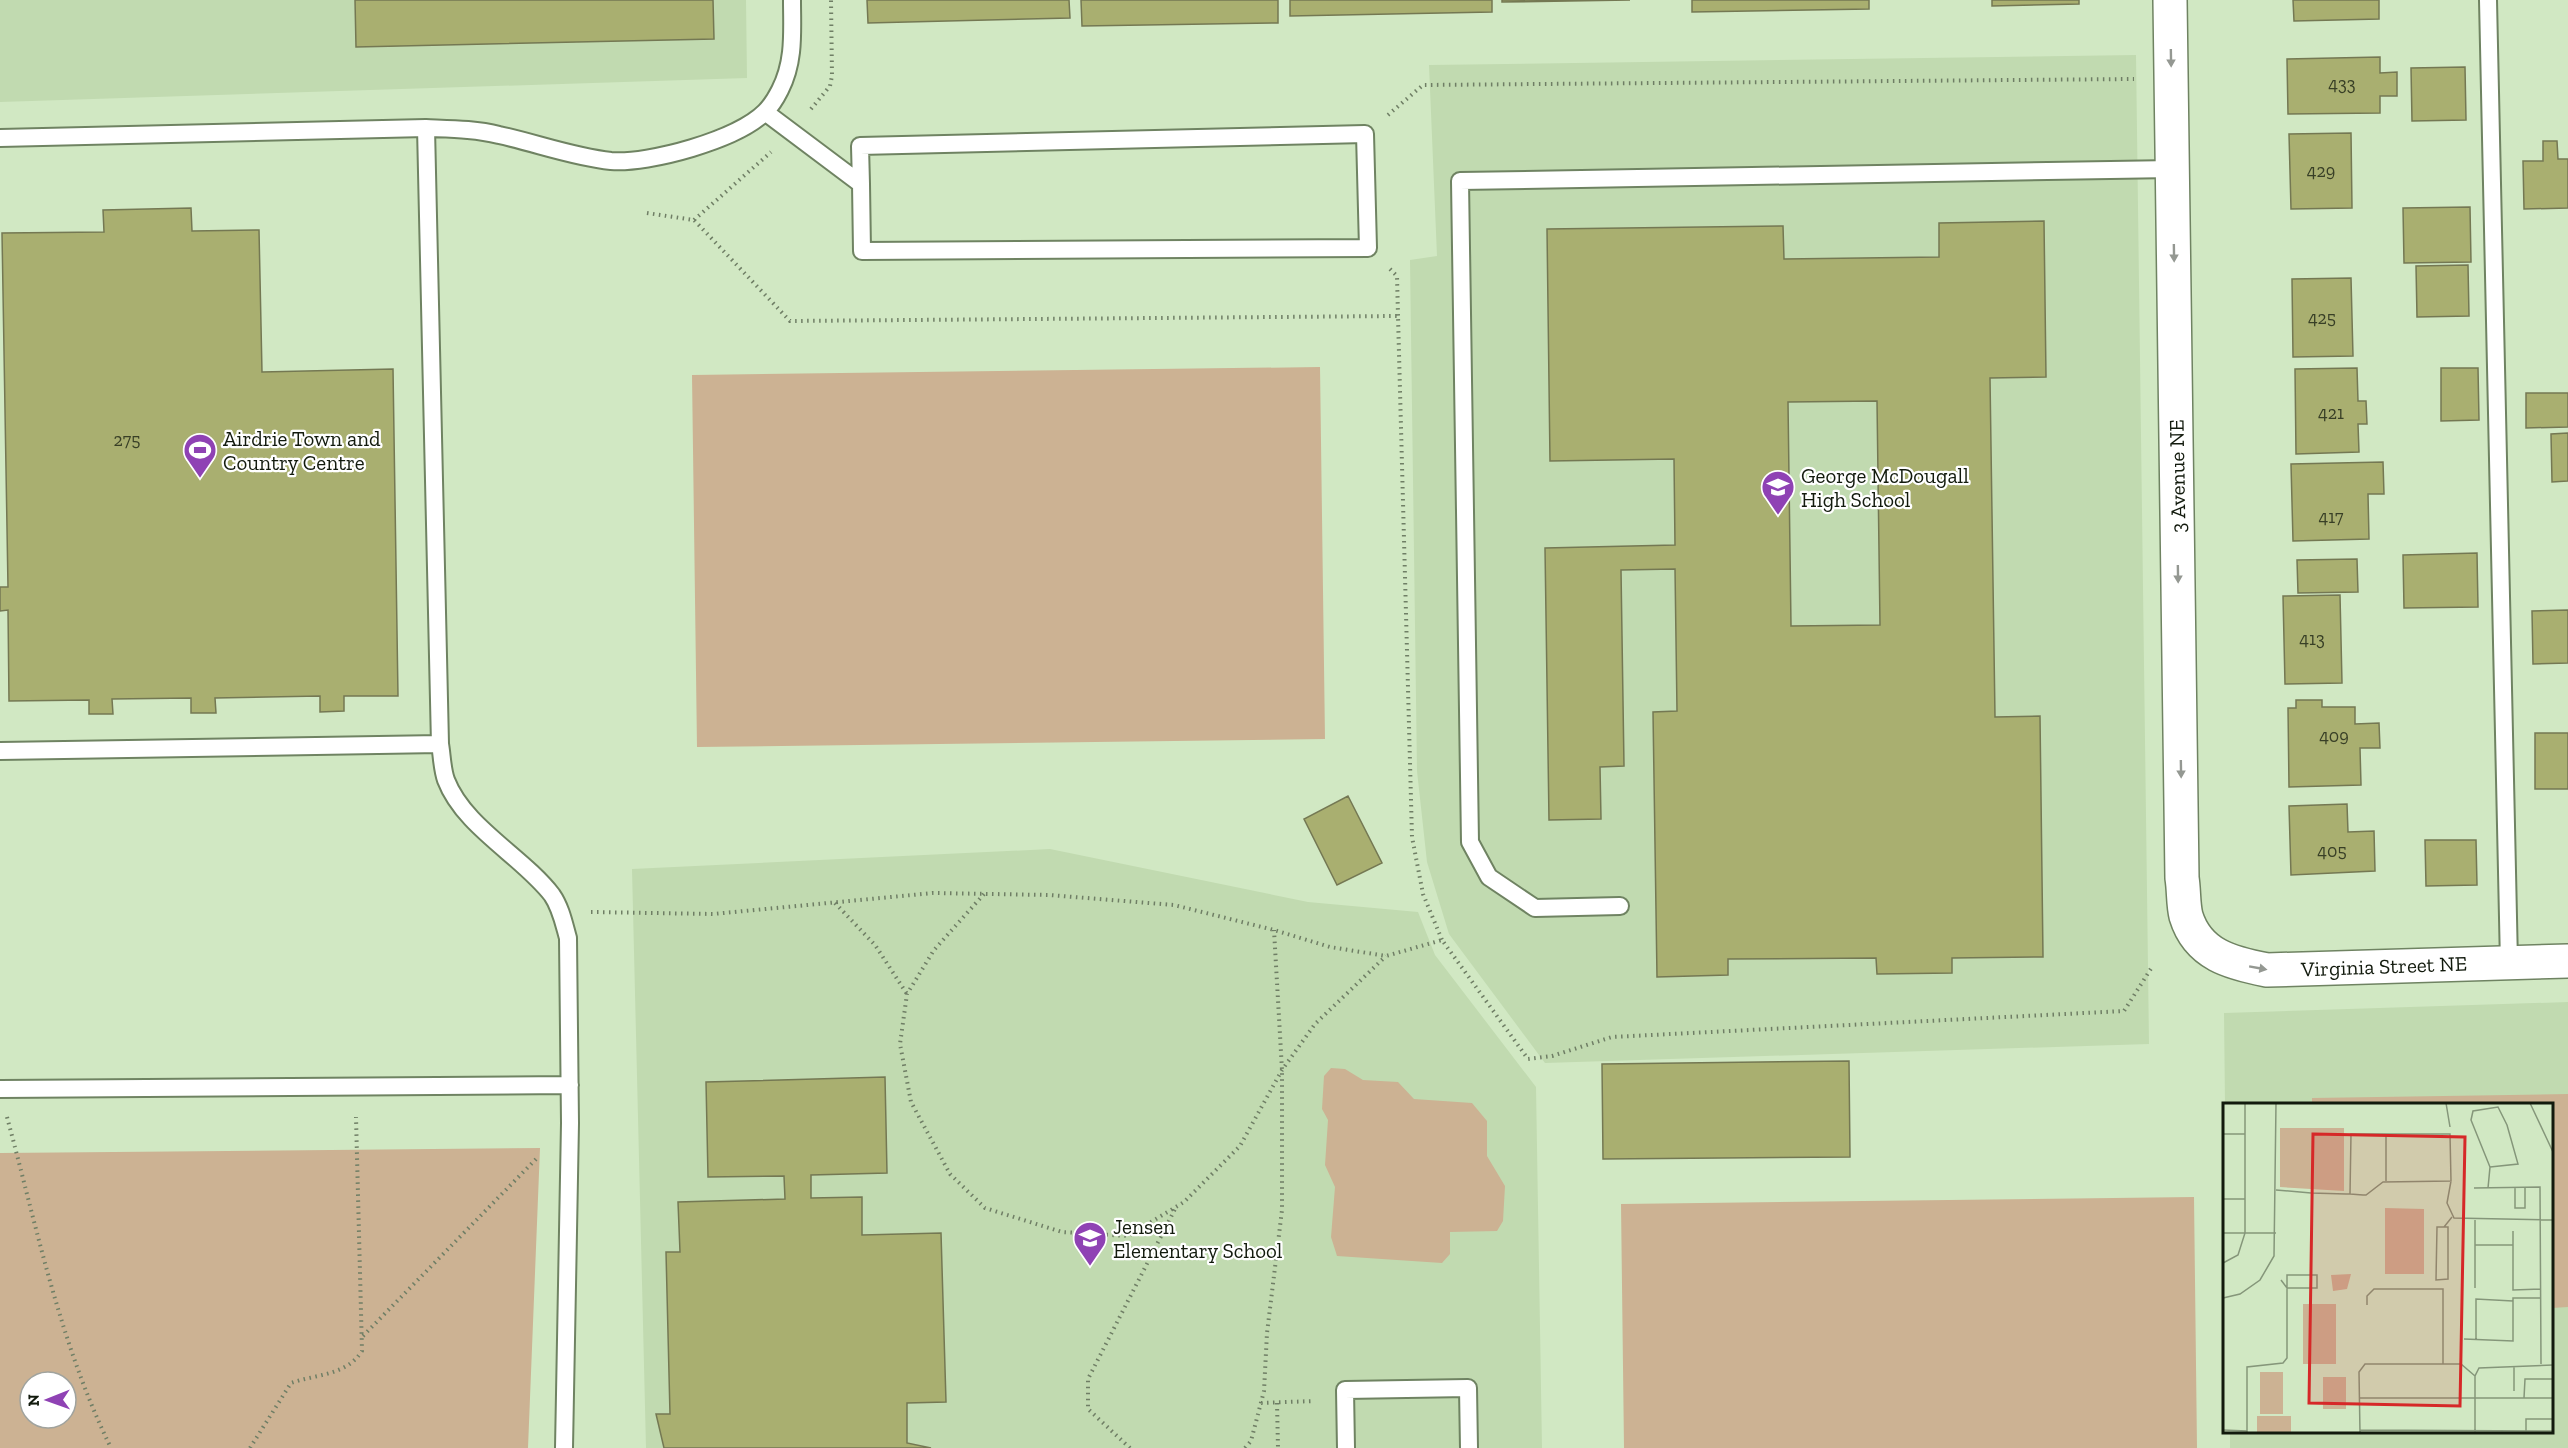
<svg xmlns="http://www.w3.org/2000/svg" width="2568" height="1448" font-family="'Zilla Slab',serif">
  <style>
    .built { fill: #c1dab0 }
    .green { fill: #ccb293; fill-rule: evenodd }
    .building { fill: #a9af70; stroke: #747853; stroke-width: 1.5; fill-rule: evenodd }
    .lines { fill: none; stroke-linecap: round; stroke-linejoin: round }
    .lane-casing { stroke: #6f8362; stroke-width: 20 }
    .street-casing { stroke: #6f8362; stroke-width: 36 }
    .path { stroke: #6f7e65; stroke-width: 4; stroke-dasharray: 1.5 4.5; stroke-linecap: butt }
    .lane { stroke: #fff; stroke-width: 16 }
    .street { stroke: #fff; stroke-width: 33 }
    .oneway { fill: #949892 }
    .labels { text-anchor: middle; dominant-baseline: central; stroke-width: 4.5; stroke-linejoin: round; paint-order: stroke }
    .number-label { font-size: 18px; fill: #383f26 }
    .poi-label { font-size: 21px; fill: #121a0d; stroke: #fff; text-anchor: start }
    .street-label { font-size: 21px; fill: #121a0d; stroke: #fff }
    .inset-road { fill: none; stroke: #85967a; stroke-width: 1.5 }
    .view { fill: #d62828; fill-opacity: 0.15; stroke: #d62828; stroke-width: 3 }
    .inset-edge { fill: none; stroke: #121a0d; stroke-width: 3 }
  </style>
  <rect width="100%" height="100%" fill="#d1e8c3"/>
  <path class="built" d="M0,0H746L747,78L0,102Z
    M2136,55L2149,1044L1545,1063L1449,934L1427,862L1417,771L1410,260L1437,256L1429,65Z
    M1050,849L1308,902L1418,912L1435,955L1536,1087L1542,1448H646L632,869Z
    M2568,1002V1448H2230V1432H2552V1104H2225L2224,1013Z"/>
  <path class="green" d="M1320,367L1325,739L697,747L692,375Z
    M1331,1068L1345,1069L1363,1080L1398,1082L1414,1099L1472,1103L1487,1121V1156L1505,1186L1503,1221L1497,1231L1450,1232V1254L1442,1263L1337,1256L1331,1237L1335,1187L1325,1165L1328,1120L1322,1109L1324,1076Z
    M2568,1094V1307L2552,1308V1104H2312V1098Z
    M540,1148L528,1448H0V1153ZM30,1382H66V1418H30Z
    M2194,1197L2197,1448H1624L1621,1204Z"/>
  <path class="building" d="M355,0H713L714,39L356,47Z
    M867,0H1069L1070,18L868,23Z
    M1081,0H1278V23L1082,26Z
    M1290,0H1492V12L1290,16Z
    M1502,0H1630L1502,2Z
    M1692,0H1869V9L1692,12Z
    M1992,0H2079V4L1992,6Z
    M2293,0H2379V19L2294,21Z
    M2380,57V73L2397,72V96H2380V113L2288,114L2287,59Z
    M2465,67L2466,120L2412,121L2411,68Z
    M2351,133L2352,208L2291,209L2289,134Z
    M2543,141H2557L2558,159H2568V208L2524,209L2523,161H2543Z
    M2470,207L2471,262L2404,263L2403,208Z
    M191,208L192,231L259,230L262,372L393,369L398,696H344V711L320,712V696L215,698L216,713H191V698L112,699L113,714H89V700L9,701L8,610L0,611V587H8L2,233L104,232L103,210Z
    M2044,221L2046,377L1990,378L1995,717L2040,716L2043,957L1952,958V973L1877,974L1876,958L1728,959V975L1657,977L1653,712L1677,711L1675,569L1621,570L1624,766L1600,767L1601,819L1549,820L1545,548L1675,545L1674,459L1550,461L1547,229L1783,226L1784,259L1939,257V223ZM1877,401L1880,625L1791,626L1788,402Z
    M2468,265L2469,316L2417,317L2416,266Z
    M2351,278L2353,356L2293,357L2292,279Z
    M2357,368L2358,401H2366L2367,424H2358L2359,452L2296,454L2295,369Z
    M2441,368H2478L2479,420L2441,421Z
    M2526,393H2568V427L2526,428Z
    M2568,433V481L2552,482L2551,434Z
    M2383,462L2384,494H2368L2369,539L2293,541L2291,464Z
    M2477,553L2478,607L2404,608L2403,555Z
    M2357,559L2358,592L2298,593L2297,560Z
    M2340,595L2342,683L2285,684L2283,596Z
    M2568,610V663L2533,664L2532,611Z
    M2296,700H2322V707H2355V724L2379,723L2380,748H2360L2361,785L2289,787L2288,708H2296Z
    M2535,733H2568V789H2535Z
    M1348,796L1382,863L1337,885L1304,819Z
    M2347,804L2348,832L2374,831L2375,871L2291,875L2289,806Z
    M2425,840H2476L2477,885L2426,886Z
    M1849,1061L1850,1157L1603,1159L1602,1064Z
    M885,1077L887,1173L811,1175V1198L862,1197V1235L941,1233L946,1402L907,1403V1443L931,1448H664L656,1414H670L666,1252H680L678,1202L785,1199L784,1176L708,1177L706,1082Z"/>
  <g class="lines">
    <g class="lane-casing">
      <path id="lane" d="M2488,0L2509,963
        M765,112L861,184L862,251L1368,248L1365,134L860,146L861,184
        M426,128C451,129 475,129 499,135C536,143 573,157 611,161C649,164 737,140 765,112C770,107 777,96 780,90C795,61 792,31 792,0
        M0,138L426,128L440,744C442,755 442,769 446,780C464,827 522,856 552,895C561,908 564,924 568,938L570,1123L564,1448
        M0,751L440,744
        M1620,906L1535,908L1489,877L1470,842L1460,181L2173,169
        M0,1089L570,1085
        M1346,1448L1345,1390L1468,1388L1469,1448"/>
    </g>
    <g class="street-casing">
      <path id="street" d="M2170,0L2182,878C2184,890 2183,904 2186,916C2198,955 2231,963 2267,970L2568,961"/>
    </g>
    <path class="path" d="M811,109L830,86L832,76L831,0
      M1388,115L1423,85L2134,79
      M647,213L694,220L790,321L1398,316L1412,837L1423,894L1442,940
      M694,220L771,152
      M1390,269L1397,276L1398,316
      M984,894L934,950L907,994L900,1044L911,1102L950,1174L985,1208L1062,1232L1128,1236L1184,1202L1240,1146L1282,1070L1315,1024L1386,956
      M835,903L875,945L907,994
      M591,912L713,914L933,893L1049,895L1174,905L1274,930L1330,947L1386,956L1442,940L1528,1059L1552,1056L1612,1037L2124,1011L2152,967
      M7,1117C37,1228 60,1344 111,1448
      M363,1336L538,1157
      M1261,1403L1314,1401
      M1277,1403L1278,1448
      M250,1448L291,1383C316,1374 346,1376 362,1351L356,1117
      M1130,1448L1088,1409V1379L1175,1209
      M1245,1448L1251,1441L1264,1391L1267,1333L1282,1210V1070L1274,930"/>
    <use href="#lane" class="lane"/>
    <use href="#street" class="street"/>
  </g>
  <defs><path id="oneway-solid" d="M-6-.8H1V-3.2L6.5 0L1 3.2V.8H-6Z" transform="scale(1.5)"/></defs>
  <g class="oneway">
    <use href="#oneway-solid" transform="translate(2171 58) rotate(89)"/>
    <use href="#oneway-solid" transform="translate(2174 253) rotate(89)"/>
    <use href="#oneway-solid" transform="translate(2178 574) rotate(89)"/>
    <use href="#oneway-solid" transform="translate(2181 769) rotate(89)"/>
    <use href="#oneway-solid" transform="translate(2258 968) rotate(10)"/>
  </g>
  <defs>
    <g id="stadium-pin" transform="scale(1.725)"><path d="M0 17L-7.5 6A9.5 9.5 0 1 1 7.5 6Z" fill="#8f42b4" stroke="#fff"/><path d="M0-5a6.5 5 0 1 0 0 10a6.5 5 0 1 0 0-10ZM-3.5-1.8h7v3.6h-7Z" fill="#fff"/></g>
    <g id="school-pin" transform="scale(1.725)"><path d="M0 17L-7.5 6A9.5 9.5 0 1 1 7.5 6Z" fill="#8f42b4" stroke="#fff"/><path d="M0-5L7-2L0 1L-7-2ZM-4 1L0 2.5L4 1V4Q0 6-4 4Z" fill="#fff"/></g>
  </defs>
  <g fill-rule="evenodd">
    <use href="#stadium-pin" x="200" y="450"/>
    <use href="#school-pin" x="1778" y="487"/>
    <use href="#school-pin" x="1090" y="1238"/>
  </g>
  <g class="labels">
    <g class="number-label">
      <text x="2342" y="84">433</text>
      <text x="2321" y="171">429</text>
      <text x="2322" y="318">425</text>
      <text x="2331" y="413">421</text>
      <text x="127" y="440">275</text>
      <text x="2331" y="517">417</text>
      <text x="2312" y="639">413</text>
      <text x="2334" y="736">409</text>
      <text x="2332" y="851">405</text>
    </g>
    <g class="poi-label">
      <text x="223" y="438">Airdrie Town and<tspan x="223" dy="24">Country Centre</tspan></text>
      <text x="1801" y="475">George McDougall<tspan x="1801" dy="24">High School</tspan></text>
      <text x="1113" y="1226">Jensen<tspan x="1113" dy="24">Elementary School</tspan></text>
    </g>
    <g class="street-label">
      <text transform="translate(2177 476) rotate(-91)">3 Avenue NE</text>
      <text transform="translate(2384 966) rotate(-2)">Virginia Street NE</text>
    </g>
  </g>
  <g transform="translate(2223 1103)">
    <rect width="330" height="330" fill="#d1e8c3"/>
    <path d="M57,25H121V88L57,84ZM162,105L201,106V171H162ZM128,171L124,186L110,188L108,172ZM80,201H113V261H80ZM37,269H60V311H37ZM100,274H123V306H100ZM34,313H68V329H34Z" fill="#ccb293"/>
    <path class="inset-road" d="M223,0L227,24M307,0L330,49M0,31H22M163,31V78M228,78L224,100L231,115L330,117M251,85L317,84L318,261M265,85L267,64L248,17L250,8L275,4L284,22L295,61L267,64M292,85V105H302V85M53,87L88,90L123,91H127L140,92H143L160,79L228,78L227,31H128L127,91M0,96H22M252,117V185M221,124H225V176L213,177L214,124H221L229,114M290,128V187L318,186M0,130H53M252,142H290M0,160L15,152L22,130V0M0,195L17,191L37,177L51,153L53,0M144,202V193L151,186H220V261M241,236L290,238V195H318M253,236V196L290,198M291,264V288M137,295H330M301,295L302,276H330M0,327L24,328M137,327L330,328M303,328V316H330M24,330V264L60,260L64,255V172H94V185H64L58,177M137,330L136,269L142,261H238L252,273M252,330V273L256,265L330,262"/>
    <path class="view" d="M90,31L242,34L237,303L86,300Z"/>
    <rect width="330" height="330" class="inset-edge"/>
  </g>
  <g transform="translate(48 1400) rotate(269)"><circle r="28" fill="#ffffff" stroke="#a0a39e" stroke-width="1.5"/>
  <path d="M0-4.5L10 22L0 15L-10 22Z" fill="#8f42b4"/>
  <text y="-9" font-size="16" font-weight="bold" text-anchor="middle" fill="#121a0d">N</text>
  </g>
</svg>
